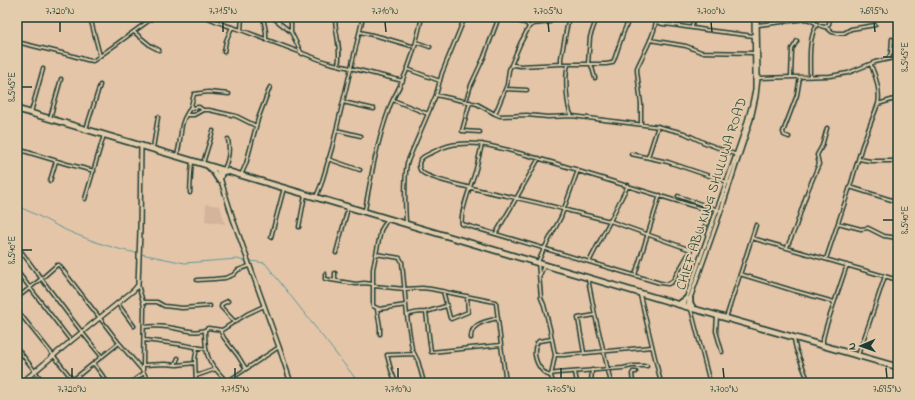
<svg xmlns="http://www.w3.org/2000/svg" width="915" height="400" font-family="'Indie Flower',sans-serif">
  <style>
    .built { fill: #d4b59c }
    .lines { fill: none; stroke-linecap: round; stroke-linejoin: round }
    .stream { stroke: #5e999f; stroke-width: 1 }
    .minor-casing { stroke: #1f3d34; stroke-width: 5 }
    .tertiary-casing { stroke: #1f3d34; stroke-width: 6 }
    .trunk-casing { stroke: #1f3d34; stroke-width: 8 }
    .minor { stroke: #e2ccab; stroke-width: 2 }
    .tertiary { stroke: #e2ccab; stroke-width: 3 }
    .trunk { stroke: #e2ccab; stroke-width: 4.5 }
    .ticks { fill: none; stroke: #1f3d34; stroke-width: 1.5 }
    .labels { text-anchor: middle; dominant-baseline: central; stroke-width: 3.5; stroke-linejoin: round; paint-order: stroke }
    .street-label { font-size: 14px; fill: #1f3d34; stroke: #e2ccab }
    .neatline { fill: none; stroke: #1f3d34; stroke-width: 1.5 }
    .ticks-label { font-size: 10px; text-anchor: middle; fill: #1f3d34 }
  </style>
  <rect width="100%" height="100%" fill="#e5c5a8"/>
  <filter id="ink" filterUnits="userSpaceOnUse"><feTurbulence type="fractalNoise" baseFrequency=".025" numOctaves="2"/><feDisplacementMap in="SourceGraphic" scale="8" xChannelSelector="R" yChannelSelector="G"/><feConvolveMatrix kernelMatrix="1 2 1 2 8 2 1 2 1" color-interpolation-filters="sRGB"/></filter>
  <g filter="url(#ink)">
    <path class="built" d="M206,204L220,206L225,224L205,221Z"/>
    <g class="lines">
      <path class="stream" d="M17,206C35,213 52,224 70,232C92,241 114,249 137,253
        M141,254L185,263L237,259L245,261
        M251,261L265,263L359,383"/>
      <g class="minor-casing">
        <path id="minor" d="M90,17L100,56
          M206,17L225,25L241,30L326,62L403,81
          M263,17L266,32V40
          M272,17L291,32L302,54
          M290,17L291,24V32
          M335,17C335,33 342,50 338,65
          M348,17V18
          M500,17L525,23L527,24L529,27
          M17,21L18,17
          M568,21L561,58V64H606L612,63L614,60L624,31L630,17
          M656,22L663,24L673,25L706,30L754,36
          M758,25L806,19C814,20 818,27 825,27L829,24L830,17
          M826,27L832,32L837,33H844L851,29L875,25
          M692,28L693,17
          M241,30L242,17
          M134,32L151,46L159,50
          M360,32L381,37L415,47
          M650,40L686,46L701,52L755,53
          M17,42L70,55L87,60L93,61L154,17
          M416,42L430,47
          M224,52L226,41L232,27
          M888,59L891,53L892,39
          M588,64L590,37L597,17
          M591,64L595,78
          M568,65C565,74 566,108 572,116
          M871,65C876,77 881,91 878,104
          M511,66L514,65L520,66L561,64
          M407,69L440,81
          M791,77L792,49L794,46L797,41
          M810,77C810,60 808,39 817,24
          M758,78L830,76L848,73L875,62L898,57
          M506,89L527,90
          M436,95L477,104L495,114L500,116L527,115L548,117L572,116L660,127L684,133L705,143L737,155
          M393,100L428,114
          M466,101L471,85L484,57L499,17
          M343,102L374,109
          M470,102L462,131L480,132
          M190,108L199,107L203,110H209L236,116L256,126
          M31,112L43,69
          M495,114L507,85L509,70L520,44L529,27L533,24L550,22
          M186,115H194L203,110
          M50,118L61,79
          M641,124V104L637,71V68C643,54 657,31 656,17
          M86,129L100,85
          M336,130L361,136
          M789,137L784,135L783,132L797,95L800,77
          M482,144C480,153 478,161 476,169C473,180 459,214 462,224L660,283L668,284L672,282L705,226L710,215V212L708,211L693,206L578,171
          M153,148L158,117
          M17,149L67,164L94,171
          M631,154L668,162L730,183
          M177,156L179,146L182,125L184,119L191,106L194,94L208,92L229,94
          M648,157L658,126
          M328,159L360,170
          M859,159L870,161H898
          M203,163L213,131
          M224,169C229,159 230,150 228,139
          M241,175L246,164L258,119L270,87
          M50,181L56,161
          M628,185L610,221L691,250
          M850,187L862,146L878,104L898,98
          M190,193L191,173L192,162
          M678,196L721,211
          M316,197L321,185L332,148L363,17
          M85,199L104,135
          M365,210C371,176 377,142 389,109C392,99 398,91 402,81C412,61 417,39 422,17
          M387,220L381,230L373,269V306L379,309L406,305
          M406,223C405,204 404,182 407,163L436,95L442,73L465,17
          M838,223L861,229L868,228L884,236L898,238
          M299,227L305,195
          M496,233L517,197L539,158
          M271,237L284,188
          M752,238L898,280
          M17,246C45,283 72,321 102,357
          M787,247L795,229L808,190L819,164L817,155L822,146L827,128
          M336,253L348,208
          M376,254L400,258L402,262L407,316L412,349L418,361L424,383
          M826,259L850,187L898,202
          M17,271L71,341
          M335,273V280
          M325,274V279L356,284L364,283L373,284
          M740,274L795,291L834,302
          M540,275L544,266
          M635,275L660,195
          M588,279L595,315L611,383
          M197,280L214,279L225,278L233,275L238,270L249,266
          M138,285L143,302L144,307L143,365V371L149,383
          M374,286L405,289L422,288L431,289L495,302L496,303L501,345
          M443,291L450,318L451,319L468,312L467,296
          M640,295L661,383
          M17,298L41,279L57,265H59L119,343L143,371
          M228,301L222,304L221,307L235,322
          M143,302H157L164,306L182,308L210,306
          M118,304L134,326
          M377,309L380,327V334
          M691,309L710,383
          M17,310L73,380
          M426,312L446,306
          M407,316C412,312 420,312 426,312L431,352L501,345L506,383
          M717,316L716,331L722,352
          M726,318L756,225
          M144,327C151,326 159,326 167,327C179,328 198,336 208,328L222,330L247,314L264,306
          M205,330C205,339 205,351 209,359C213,368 221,375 227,382
          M220,330L224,338L238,356L246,369
          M471,338C470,323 487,321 498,318
          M794,339L796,349L809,383
          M144,340L178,344L206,349
          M823,345V339L826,327L847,265
          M17,348L44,383
          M584,353L578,318L595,315
          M555,355L550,329L544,305L541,298L538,262L544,249L561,217L578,170C554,163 531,156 508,150C492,146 476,142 459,144C451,144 441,148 433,152C427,155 419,157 419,165C419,169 420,171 423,173C432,179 452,183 463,186C499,195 535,201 570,211L610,221L589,262
          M858,355L869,324L885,276
          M94,364L108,383
          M143,365L165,364L177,365L195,363
          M175,365L178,358
          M575,372L577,383
          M551,374L557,373L623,368L632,366H647
          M196,376L216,369
          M551,376C549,375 546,375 545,373C536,366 532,352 537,343L539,341L552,339
          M76,377L80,383
          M591,382L592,370
          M69,383L119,343
          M130,383L144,373
          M196,383L195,359L197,347
          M225,383L279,347
          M396,383L391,370L387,355L414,354
          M553,383L551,376L555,355H564L652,347
          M633,383L632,374L633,372H636"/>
      </g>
      <g class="tertiary-casing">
        <path id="tertiary" d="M217,168L233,219L279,347L291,383
          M684,305L744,132L752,104L755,89V75L754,17
          M687,307L721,211L751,119L756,96L758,78L757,17
          M21,383L71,341L134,290L138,285L140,231L141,145"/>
      </g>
      <g class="trunk-casing">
        <path id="trunk" d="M17,109L687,307L898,367
          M208,166L213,171L219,180
          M220,178L222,172L228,171
          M690,299V303L693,308
          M679,304L686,299"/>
      </g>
      <use href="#minor" class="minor"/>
      <use href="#tertiary" class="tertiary"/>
      <use href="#trunk" class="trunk"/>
    </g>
  </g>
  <path class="ticks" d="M60,22V32M223,22V32M385,22L386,32M548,22L549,32M711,22L712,32M874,22L875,32M883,57H893M22,87H32M883,220H893M22,250H32M72,368V378M235,368V378M398,368V378M561,368V378M723,368L724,378M886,368L887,378"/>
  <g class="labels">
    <g class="street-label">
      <text transform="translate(712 194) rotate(-72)">CHIEF ABU KING SHULUWA ROAD</text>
    </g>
  </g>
  <rect width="915" height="400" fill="none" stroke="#e2ccab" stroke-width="44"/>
  <g transform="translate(861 346) rotate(268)" stroke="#e2ccab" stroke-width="3" paint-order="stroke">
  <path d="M0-3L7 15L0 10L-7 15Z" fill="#1f3d34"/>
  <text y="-6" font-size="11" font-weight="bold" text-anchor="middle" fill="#1f3d34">N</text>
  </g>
  <rect x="22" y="22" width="871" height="356" class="neatline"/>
  <g class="ticks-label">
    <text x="60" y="14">7.720°N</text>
    <text x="223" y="14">7.715°N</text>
    <text x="385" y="14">7.710°N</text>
    <text x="548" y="14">7.705°N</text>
    <text x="711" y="14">7.700°N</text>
    <text x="874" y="14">7.695°N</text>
    <text transform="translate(904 57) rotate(-90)" y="4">8.545°E</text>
    <text transform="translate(11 87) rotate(-90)" y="4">8.545°E</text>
    <text transform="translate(904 220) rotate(-90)" y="4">8.540°E</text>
    <text transform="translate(11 250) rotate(-90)" y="4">8.540°E</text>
    <text x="72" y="392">7.720°N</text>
    <text x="235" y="392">7.715°N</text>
    <text x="398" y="392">7.710°N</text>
    <text x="561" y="392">7.705°N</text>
    <text x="724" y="392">7.700°N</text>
    <text x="887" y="392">7.695°N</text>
  </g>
</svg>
